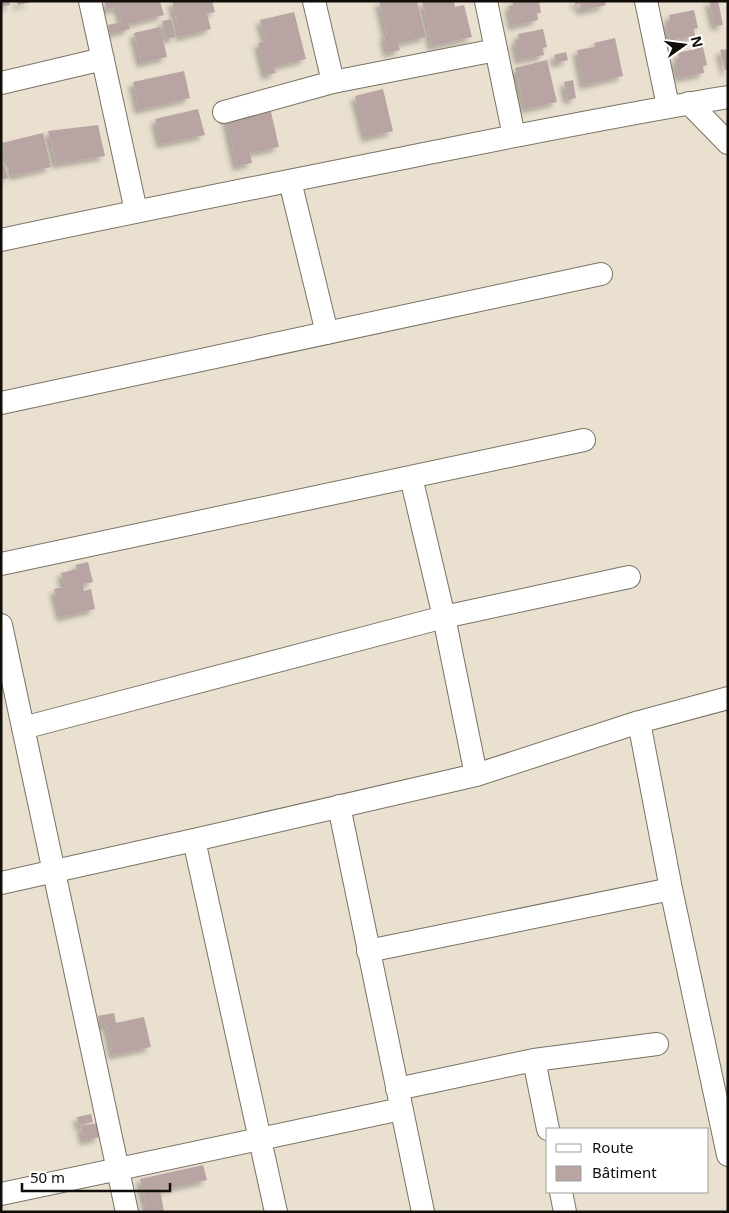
<svg xmlns="http://www.w3.org/2000/svg" width="729" height="1213" font-family="'Noto Sans',sans-serif">
  <style>
    .building { fill: #b8a4a3; filter: url(#shadow) }
    .lines { fill: none; stroke-linecap: round; stroke-linejoin: round }
    .minor-casing { stroke: #7a7264; stroke-width: 24 }
    .minor { stroke: #fff; stroke-width: 22 }
  </style>
  <defs>
    <filter id="shadow"><feDropShadow dx="-4.5" dy="4.5" stdDeviation="2.5" flood-color="#0004"/></filter>
  </defs>
  <rect width="100%" height="100%" fill="#e9e0d0"/>
  <path class="building" d="M1,1H10V5L1,7Z
    M17,1H31V2L18,5Z
    M104,1H160L164,15L128,24L130,29L110,34L108,25L122,22L118,7L107,10Z
    M172,1H212L215,12L207,14L211,29L180,37Z
    M379,1H417L426,37L398,43L400,50L388,53L384,36L387,35Z
    M422,1H454L455,7L464,5L472,37L432,46Z
    M512,1H539L541,13H537L538,20L513,26L509,6L513,5Z
    M575,1H605L606,5L581,11L580,4L575,5Z
    M709,1H718L723,25L715,26Z
    M694,10L698,28L694,29L695,36L670,41L666,22L670,21L669,15Z
    M294,12L306,59L274,67L276,73L266,75L258,43L266,41L260,20Z
    M171,19L176,37L166,39L162,21Z
    M160,27L167,57L141,63L134,33Z
    M543,29L547,47L543,48L544,55L519,60L515,40H519L518,34Z
    M615,38L623,76L584,85L577,50L595,47L594,43Z
    M703,47L707,65L703,66L704,73L679,78L675,59L679,58L678,53Z
    M728,49V70H725L720,50Z
    M566,52L568,60L556,63L554,55Z
    M547,60L557,102L525,109L515,68Z
    M184,71L190,98L139,110L133,82Z
    M573,80L576,98L568,100L564,82Z
    M383,89L393,131L366,138L355,96Z
    M269,103L279,147L250,153L252,163L237,166L225,112Z
    M198,109L205,135L161,144L155,119Z
    M98,125L105,156L56,164L48,131Z
    M43,133L51,167L13,176L10,161L6,162L2,143Z
    M4,164L8,178L1,180V165Z
    M88,562L93,582L83,584L84,591L91,589L95,609L61,617L54,589L65,587L61,573L77,569L75,565Z
    M114,1013L116,1023L144,1017L151,1047L113,1055L107,1025L100,1026L98,1016Z
    M91,1114L93,1122L79,1125L77,1117Z
    M97,1123L100,1137L84,1141L81,1126Z
    M203,1165L207,1180L160,1190L164,1212H148L140,1179Z"/>
  <g class="lines">
    <g class="minor-casing">
      <path id="minor" d="M90,1L136,211
        M314,1L333,82
        M486,1L514,136
        M646,1L668,106
        M1,83L103,59
        M689,103L728,143
        M224,112L333,82L496,50
        M290,181L327,333
        M1,240C132,212 263,186 394,160C505,138 616,115 728,97
        M1,403L601,274
        M1,564L584,440
        M1,625L127,1212
        M639,722L671,889L728,1155
        M23,728L444,617L411,477
        M476,775L444,617L629,577
        M339,806L423,1212
        M194,840L276,1212
        M1,883L194,840L476,775L639,722L728,698
        M368,951L671,889
        M534,1060L548,1129
        M397,1089L534,1060L657,1044
        M561,1192L565,1212
        M1,1194L401,1109"/>
    </g>
    <use href="#minor" class="minor"/>
  </g>
  <rect width="729" height="1213" fill="none" stroke="#110e09" stroke-width="5"/>
  <rect x="546" y="1128" width="162" height="65" fill="#ffffff" stroke="#a09f9d"/>
  <rect x="556" y="1144" width="25" height="8" fill="#ffffff" stroke="#a09f9d"/>
  <text x="592" y="1153" font-size="15" fill="#110e09">Route</text>
  <rect x="556" y="1166" width="25" height="15" fill="#b8a4a3" stroke="#a09f9d"/>
  <text x="592" y="1178" font-size="15" fill="#110e09">Bâtiment</text>
  <g transform="translate(684 45) rotate(76)" stroke="#ffffff" stroke-width="4" paint-order="stroke">
  <path d="M0-4L9 19L0 12L-9 19Z" fill="#110e09"/>
  <text y="-8" font-size="14" font-weight="bold" text-anchor="middle" fill="#110e09">N</text>
  </g>
  <path d="M22 1183v8h148v-8" fill="none" stroke="#110e09" stroke-width="2.5"/>
  <text x="30" y="1183" font-size="15" fill="#110e09" stroke="#ffffff" stroke-width="4" paint-order="stroke">50 m</text>
</svg>
